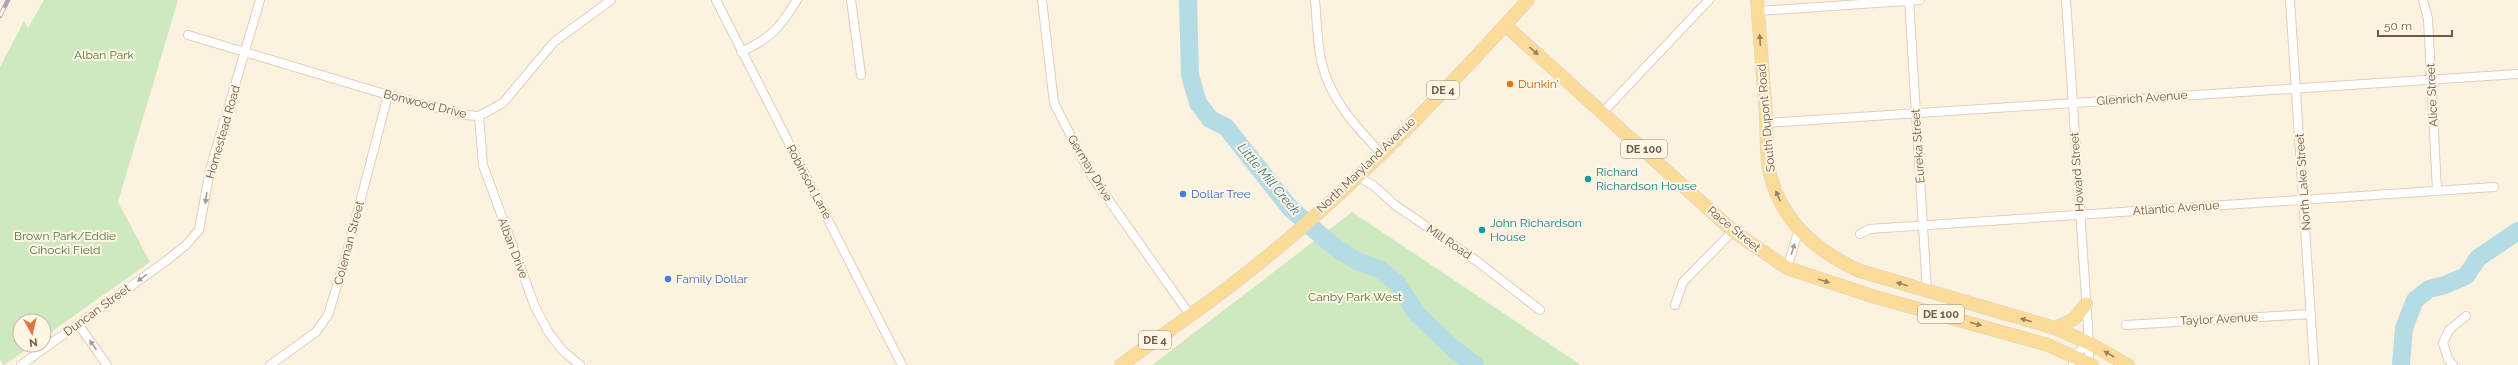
<svg xmlns="http://www.w3.org/2000/svg" width="2518" height="365" font-family="Raleway,sans-serif">
  <style>
    .green { fill: #cee9bf }
    .lines { fill: none; stroke-linecap: round; stroke-linejoin: round }
    .river { stroke: #b5dbe5; stroke-width: 18 }
    .minor-casing { stroke: #e0cfbc; stroke-width: 10 }
    .primary-casing { stroke: #dad4cf; stroke-width: 14 }
    .minor { stroke: #fff; stroke-width: 8 }
    .primary { stroke: #fbdb98; stroke-width: 13 }
    .rail-casing { stroke: #b5a0c4; stroke-width: 4.5 }
    .rail { stroke: #fff6e6; stroke-width: 3; stroke-dasharray: 9; stroke-linecap: butt }
    .oneway { fill: #9b8060 }
    .oneway2 { fill: #aa9b91 }
    .food-dot { fill: #e8710a; stroke: #fff6e6; stroke-width: 1.5 }
    .culture-dot { fill: #0f9aa8; stroke: #fff6e6; stroke-width: 1.5 }
    .shop-dot { fill: #3f7fe0; stroke: #fff6e6; stroke-width: 1.5 }
    .labels { text-anchor: middle; dominant-baseline: central; stroke-width: 4; stroke-linejoin: round; paint-order: stroke }
    .shield { fill: #fff6e6; stroke: #9c8877; stroke-width: 1 }
    .shield-label { font-size: 11px; font-weight: bold; fill: #725948 }
    .park-label { font-size: 12px; fill: #4d7840; stroke: #fff6e6 }
    .food-label { font-size: 12px; fill: #c56008; stroke: #fff6e6; text-anchor: start }
    .street-label { font-size: 12px; fill: #725948; stroke: #fff6e6 }
    .culture-label { font-size: 12px; fill: #0d838f; stroke: #fff6e6; text-anchor: start }
    .shop-label { font-size: 12px; fill: #366cbe; stroke: #fff6e6; text-anchor: start }
    .water-label { font-size: 13px; font-style: italic; fill: #417785; stroke: #fff6e6 }
  </style>
  <rect width="100%" height="100%" fill="#fcf2e0"/>
  <path class="green" d="M44,0H178L118,202L150,262L44,337V321H20V345H33L4,365L0,359V67L24,21L28,28Z
    M1352,212L1581,365H1152Z"/>
  <g class="lines">
    <path class="river" d="M1188,0L1190,75L1198,103L1210,119L1226,127L1290,208L1332,245L1357,261L1379,269L1397,283L1416,313L1455,350L1475,365
      M2401,365L2404,328L2415,300L2429,289L2445,285L2466,276L2478,258L2518,231"/>
    <g class="minor-casing">
      <path id="minor" d="M716,0L902,365
        M851,0L861,75
        M1042,0L1054,103L1091,175L1190,315
        M1315,0C1317,21 1317,44 1322,64C1331,100 1356,127 1381,153
        M1909,0L1927,291
        M2066,0L2089,343V365
        M2290,0L2314,365
        M2423,0L2428,19L2437,190
        M1758,11L1920,0
        M188,35L388,95L464,115L479,116L503,103L554,42L611,0
        M741,52C771,38 780,28 797,0
        M1603,112L1709,0
        M479,116L483,165L535,307L549,333L562,350L580,365
        M1766,123L2518,74
        M1357,176L1374,186L1395,205L1474,259L1540,310
        M1860,234L1869,229L2494,187
        M1787,268L1799,229
        M1675,305L1683,282L1733,231
        M78,324L107,365
        M2126,325L2311,314
        M21,365L166,261L186,245L199,230L210,170L260,0
        M270,365L316,332L328,315L346,256L388,95
        M2073,365L2074,356L2089,343
        M2453,365L2448,359L2443,343L2449,330L2466,316"/>
    </g>
    <g class="primary-casing">
      <path id="primary" d="M1757,0C1760,38 1763,77 1766,115C1767,133 1766,151 1769,169C1779,219 1815,251 1860,271L2055,328L2089,343L2128,365
        M1505,25L1733,231L1787,268L1872,296L2048,345L2092,365
        M2055,328L2074,319L2086,304
        M1121,365C1163,334 1207,305 1248,272C1350,192 1441,96 1528,0"/>
    </g>
    <use href="#minor" class="minor"/>
    <use href="#primary" class="primary"/>
    <g class="rail-casing">
      <path id="rail" d="M0,16L8,0"/>
    </g>
    <use href="#rail" class="rail"/>
  </g>
  <defs><path id="oneway-solid" d="M-6-.8H1V-3.2L6.5 0L1 3.2V.8H-6Z"/></defs>
  <g class="oneway">
    <use href="#oneway-solid" transform="translate(1760 40) rotate(-94)"/>
    <use href="#oneway-solid" transform="translate(1534 51) rotate(41)"/>
    <use href="#oneway-solid" transform="translate(1778 196) rotate(-113)"/>
    <use href="#oneway-solid" transform="translate(1824 281) rotate(18)"/>
    <use href="#oneway-solid" transform="translate(1902 284) rotate(-164)"/>
    <use href="#oneway-solid" transform="translate(2026 320) rotate(-164)"/>
    <use href="#oneway-solid" transform="translate(1976 324) rotate(16)"/>
    <use href="#oneway-solid" transform="translate(2109 354) rotate(-150)"/>
  </g>
  <g class="oneway2">
    <use href="#oneway-solid" transform="translate(206 198) rotate(98)"/>
    <use href="#oneway-solid" transform="translate(1793 249) rotate(-73)"/>
    <use href="#oneway-solid" transform="translate(142 278) rotate(144)"/>
    <use href="#oneway-solid" transform="translate(93 345) rotate(-126)"/>
  </g>
  <circle class="food-dot" cx="1510" cy="84" r="4"/>
  <g class="culture-dot">
    <circle cx="1588" cy="179" r="4"/>
    <circle cx="1482" cy="230" r="4"/>
  </g>
  <g class="shop-dot">
    <circle cx="1183" cy="194" r="4"/>
    <circle cx="668" cy="279" r="4"/>
  </g>
  <g class="labels">
    <g class="shield">
      <rect x="1427" y="81" width="32" height="18" rx="3"/>
      <rect x="1621" y="140" width="46" height="18" rx="3"/>
      <rect x="1918" y="305" width="46" height="18" rx="3"/>
      <rect x="1139" y="331" width="32" height="18" rx="3"/>
    </g>
    <g class="shield-label">
      <text x="1443" y="90">DE 4</text>
      <text x="1644" y="149">DE 100</text>
      <text x="1941" y="314">DE 100</text>
      <text x="1155" y="340">DE 4</text>
    </g>
    <g class="park-label">
      <text x="104" y="55">Alban Park</text>
      <text x="65" y="236">Brown Park/Eddie<tspan x="65" dy="14">Cihocki Field</tspan></text>
      <text x="1355" y="297">Canby Park West</text>
    </g>
    <g class="food-label">
      <text x="1518" y="84">Dunkin'</text>
    </g>
    <g class="street-label">
      <text transform="translate(2432 95) rotate(-93)">Alice Street</text>
      <text transform="translate(2142 98) rotate(-4)">Glenrich Avenue</text>
      <text transform="translate(425 104) rotate(14)">Bonwood Drive</text>
      <text transform="translate(1766 118) rotate(-95)">South Dupont Road</text>
      <text transform="translate(223 132) rotate(-74)">Homestead Road</text>
      <text transform="translate(1918 146) rotate(-94)">Eureka Street</text>
      <text transform="translate(1366 165) rotate(-44)">North Maryland Avenue</text>
      <text transform="translate(1090 168) rotate(59)">Germay Drive</text>
      <text transform="translate(2077 172) rotate(-94)">Howard Street</text>
      <text transform="translate(809 182) rotate(62)">Robinson Lane</text>
      <text transform="translate(2303 182) rotate(-94)">North Lake Street</text>
      <text transform="translate(2176 208) rotate(-4)">Atlantic Avenue</text>
      <text transform="translate(1734 229) rotate(39)">Race Street</text>
      <text transform="translate(1449 242) rotate(34)">Mill Road</text>
      <text transform="translate(349 243) rotate(-75)">Coleman Street</text>
      <text transform="translate(513 248) rotate(69)">Alban Drive</text>
      <text transform="translate(97 310) rotate(-36)">Duncan Street</text>
      <text transform="translate(2219 319) rotate(-3)">Taylor Avenue</text>
    </g>
    <g class="culture-label">
      <text x="1596" y="172">Richard<tspan x="1596" dy="14">Richardson House</tspan></text>
      <text x="1490" y="223">John Richardson<tspan x="1490" dy="14">House</tspan></text>
    </g>
    <g class="shop-label">
      <text x="1191" y="194">Dollar Tree</text>
      <text x="676" y="279">Family Dollar</text>
    </g>
    <g class="water-label">
      <text transform="translate(1269 179) rotate(50)">Little Mill Creek</text>
    </g>
  </g>
  <g transform="translate(32 333) rotate(172)"><circle r="19" fill="#fff6e6" stroke="#c7b7a7"/>
  <path d="M0-3L7 15L0 10L-7 15Z" fill="#e67144"/>
  <text y="-6" font-size="11" font-weight="bold" text-anchor="middle" fill="#725948">N</text>
  </g>
  <path d="M2378 30v6h74v-6" fill="none" stroke="#725948" stroke-width="2"/>
  <text x="2384" y="30" font-size="12" fill="#725948" stroke="#fff6e6" stroke-width="3" paint-order="stroke">50 m</text>
</svg>
